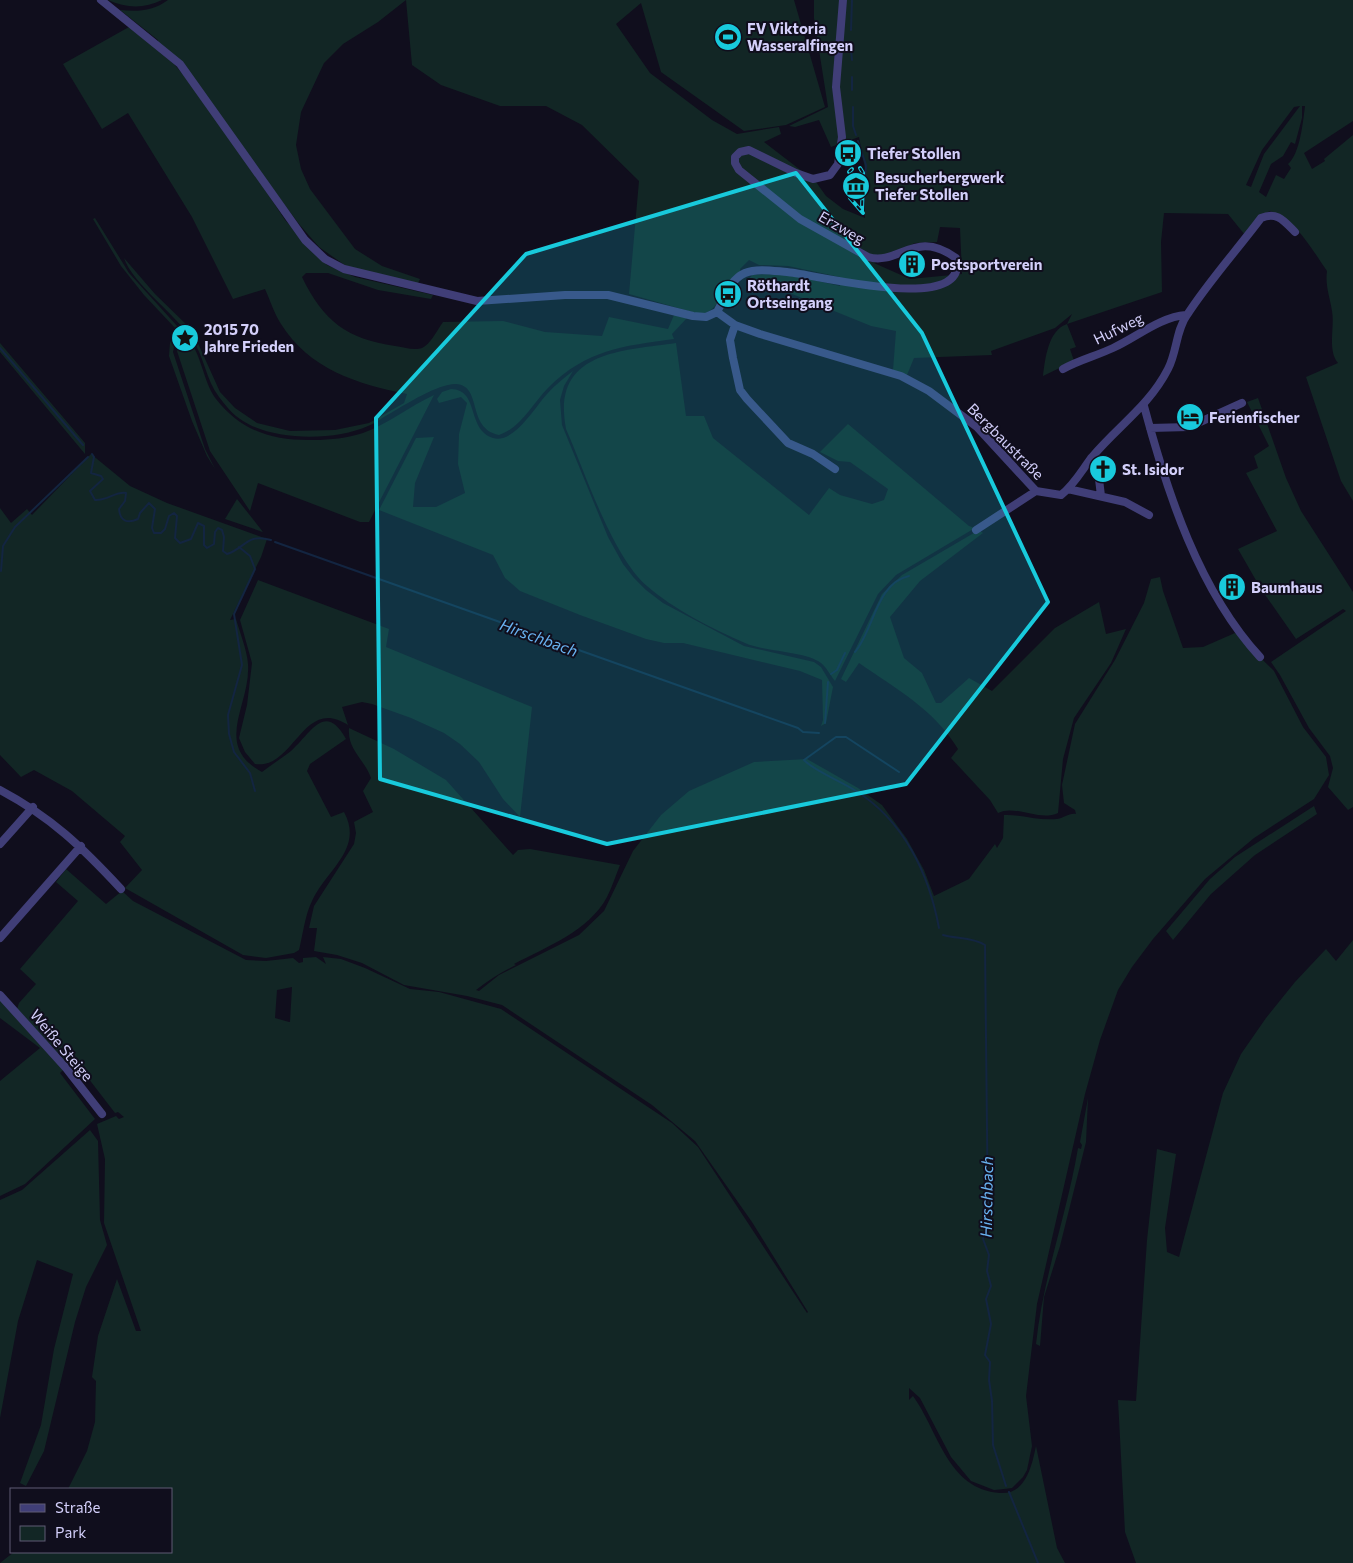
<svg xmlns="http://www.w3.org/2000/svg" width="1353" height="1563" font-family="Commissioner,sans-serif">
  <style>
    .green { fill: #122625; fill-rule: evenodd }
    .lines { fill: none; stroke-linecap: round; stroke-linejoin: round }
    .stream { stroke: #132541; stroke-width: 2 }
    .minor { stroke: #403e77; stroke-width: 8 }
    .rail-casing { stroke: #18cadc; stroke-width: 4 }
    .rail { stroke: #100e1d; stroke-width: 2; stroke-dasharray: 5.5; stroke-linecap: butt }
    .marked { fill: #18cadc; fill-opacity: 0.2; stroke: #18cadc; stroke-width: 4; stroke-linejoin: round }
    .labels { text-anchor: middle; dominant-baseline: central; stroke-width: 4; stroke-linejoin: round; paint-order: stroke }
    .poi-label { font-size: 15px; font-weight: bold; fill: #d3cffa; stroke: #100e1d; text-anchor: start }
    .street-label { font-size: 15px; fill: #d3cffa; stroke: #100e1d }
    .water-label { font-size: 16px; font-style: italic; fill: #68b1ef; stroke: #100e1d }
  </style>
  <rect width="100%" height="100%" fill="#100e1d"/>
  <path class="green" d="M108,0H162C144,9 126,8 108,0Z
    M168,0H794L825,107L786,125L744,131L661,72L641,3L616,24L650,73L712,120L737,134L779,127L781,134L764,142L816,182L826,196L843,209L865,218V169L859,137L831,147L819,120L795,127L789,126L828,107L814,18V0H1353V121L1304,153L1312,169L1325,161L1324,159L1353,135V501L1341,481L1306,377L1338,363C1327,350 1335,327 1332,311C1330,297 1325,286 1327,271C1313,251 1295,218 1270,211L1258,217L1245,235L1228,214L1164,213L1161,242L1162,292L1067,324L1076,347L1070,349L1074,361L1043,376C1045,360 1048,330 1067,324L1072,314L1055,328L991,351L992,355L914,358L907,375L893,370L896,331L871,326L755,279H749L752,275C782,272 812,280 840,286V277L788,266L759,265L749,260L740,269L741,272C737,275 731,278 728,282C718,296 719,312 699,314L629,294L639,181L582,125L546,106H500L441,85L412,65L406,0L378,22L343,44L324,63L301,112L296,145L301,169L310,189L355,249L382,266L420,279L417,285L346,266L319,247L299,224L178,62L156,44L158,40L120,10C138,12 153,11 168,0ZM1300,106L1264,154L1251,187L1246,185L1262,150L1294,107ZM1302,106H1305C1303,122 1300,154 1288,164L1291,168L1284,179L1276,175L1266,197L1259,192L1271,164L1283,156L1291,142L1295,144L1302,118ZM940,227L960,228L962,274L910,279L874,263L915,243L937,242Z
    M129,27L174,64L191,84L231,138L285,220L327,265L355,277L433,295L431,299L378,290L328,273H306L302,277C323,321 347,339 395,346C403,347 414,351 422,348C430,345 438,329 443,322L503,321L545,332L602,336L609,317L668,329L674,315L687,318L672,334L674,339C624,346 587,349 548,388C533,403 521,428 499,435C466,428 483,386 456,384C440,383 406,404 391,413C383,417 376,423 368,426C335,441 274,441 243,421C233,415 226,406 219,397C206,380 204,356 192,339C177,316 132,283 124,258L155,294L192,330L220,392L235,408L257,423L290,431L335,430L369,423L404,403L407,394C357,384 309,369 281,324C274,313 270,300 265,289L233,299L192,217L128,113L102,129L63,64Z
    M95,218L129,273L178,327L173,352L205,449L215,469L207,456L192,421L169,356L170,343L176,329L144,295L121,266L93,219Z
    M184,335C202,350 202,381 216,399C242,432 274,441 314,440C330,440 347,438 363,433C388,424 410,406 434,395L369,522H360L258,483L250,511L210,451L177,351L180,337Z
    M0,343L85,443V454L0,352Z
    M676,343L686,416H704L713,438L809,515L829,488L840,495L872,504L884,500L888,489L850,462L838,461L820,452L848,424L969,526L975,528L896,575L878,594L835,681C830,675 827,668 821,663C805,651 765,652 745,643C713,629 673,609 647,586C612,556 585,472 566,429C551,351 621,351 676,343Z
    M573,371L564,386L560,400L562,425L608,537L623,564L634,578L646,590L663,603L744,646L814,662L821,667L833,687L826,723L821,726L823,720L822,680L800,671L683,643H664L646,639L580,615L520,591L505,578L493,555L379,510L416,438L434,437L415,483L413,507H436L465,493L458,464L459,434L467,403L461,397L439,403L437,399L442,392L451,389C480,390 466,429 493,438C514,444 535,407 547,394C555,385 564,378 573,371Z
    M1258,398L1286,478L1301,511L1353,592V807L1348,810L1328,787L1333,768L1330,756L1309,728L1280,675L1271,662L1346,611L1343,609L1296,639L1261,589L1238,549L1277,531L1246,473L1258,468L1254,456L1269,446L1247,402Z
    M91,454L130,486L167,503L267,539L261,557L230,620L236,619C240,633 247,650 248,664C251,705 212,745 262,772C271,765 282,758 291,751C311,733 325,701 346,739L310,764L307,771L331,817L344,812C364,849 327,869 312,901C305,915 303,934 299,950L294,953L266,958L243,955L125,888L142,870L120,842L125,836L72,791L34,770L21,777L0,755V508L11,523L27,509L32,515Z
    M237,499L263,532L225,519Z
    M979,530L983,533L920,581L890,617L904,658L922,673L936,703H941L969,678L992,691L1055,628L1099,602L1106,634L1126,629L1111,663L1074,718L1063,759L1058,813C1039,822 1015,804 998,813L990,800L951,758L958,749C935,710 895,688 859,663L846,682L841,679L882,594L902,575Z
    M1160,577L1163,591L1183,648L1203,647L1235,633L1274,671L1303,727L1326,757L1329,775L1314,799L1254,838L1205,879L1153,939L1132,967L1118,990L1100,1040L1085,1094L1037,1304L1026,1396L1032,1446L1027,1470L1023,1477L1012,1488L1004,1489L994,1490L971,1481L951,1457L920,1398L909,1388V1400L913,1396C939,1432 947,1489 1000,1493C1026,1495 1032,1465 1036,1446L1057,1548L1065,1563H0L14,1552H171V1489H68L87,1451L95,1422L96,1381L92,1377L98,1336L117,1279L136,1331H141L104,1223L105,1159L97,1124L116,1116L119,1119L124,1117L118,1112L115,1113L75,1061L69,1065L17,1009L19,1003L36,984L20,969L78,901L56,882L66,869L106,904L122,891L133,901L246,960L266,961L293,958L299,963L303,962V958L316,957L326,964L323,957L341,959L365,968L410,989L439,992L501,1009L672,1123L698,1147L807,1313L808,1312L752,1222L695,1141L652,1105L502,1005L467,996L404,985L362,963L337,955L314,951L317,928H309L314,906L354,844L356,833L354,822L373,812L363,791L371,778C365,760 347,750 349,728L394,749L446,780L513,855L518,850L530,849L620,865C616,875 612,887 607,897C589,931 546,947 514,964L516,965C502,972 489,980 476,990L479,991L499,975L579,935L604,911L633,851L661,815L689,791L754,762L807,759L858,788L882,805L907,839L924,870L934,896L969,879L995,844L997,848L1003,838L1004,815C1020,814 1038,821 1057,819C1065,818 1068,813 1076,814L1075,810L1064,803L1062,785L1075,724L1115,660L1144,603L1151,579ZM292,987L290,1022H289L275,1018L277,990Z
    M258,580L389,629L386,647L532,707L520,817L503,799L479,762L460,744L444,733L411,718L372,704L362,702L342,707L348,725C303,695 294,770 255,764L245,752L239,738L247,705L252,663L240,620Z
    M1314,806L1317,814L1255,855L1211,894L1173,940L1166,931L1210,879L1235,857Z
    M1353,940V1563H1136L1125,1532L1118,1400L1136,1401L1147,1240L1157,1149L1176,1154L1165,1228L1167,1252L1179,1257L1223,1093L1241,1054L1266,1018L1295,982L1326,949L1336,961Z
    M0,998L65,1068L60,1073L95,1119L25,1184L0,1196V1081L40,1048L0,1018Z
    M1088,1098L1086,1142L1060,1246L1044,1297L1040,1346L1036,1344C1043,1277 1067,1214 1078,1148L1081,1149L1082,1145L1080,1142Z
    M90,1130L98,1141L100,1220L107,1245L86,1287L75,1322L44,1451L26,1486L20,1483L41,1425L54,1349L73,1274L37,1260L18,1321L0,1418V1200L22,1190Z"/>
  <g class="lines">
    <path class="stream" d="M851,30L852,0
      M851,50L852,60
      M852,77V90
      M853,107V126L856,135
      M858,141L866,165L863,208
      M0,348L83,445
      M92,454L94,457L91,473L101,476L103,479L90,491L95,500C107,501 116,491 126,493L125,501L119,509C120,521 127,524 138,519L140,513L149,503L155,509L152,528L154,533H161L165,529L169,516L174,513L177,516L175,538L180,543L191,539L198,523L204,526V545L207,548L214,544L215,532L218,528L222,530L224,537L223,551L227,554C246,548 246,533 271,540
      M275,542L798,728L803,732L819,733
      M239,547L250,556L255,569L234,614L242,665L228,715L229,734L234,752L250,773L255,791
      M1,571L3,546L15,527L88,457
      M855,652C874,630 876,583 909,576
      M831,674L837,670L845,653
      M825,723L828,682
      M899,772L846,737H836L804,760C814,771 841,781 856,791C904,821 929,874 939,928
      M943,935C957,939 972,937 985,945L988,1222L983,1239L989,1255L987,1271L991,1286L986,1299L991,1324L985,1355L990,1362L989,1380L992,1401L993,1445L1006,1486
      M1009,1492L1038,1563"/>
    <path class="minor" d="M101,0L180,64L305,240L325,259L344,269L477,301L565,295H608L693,316L706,317L717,312
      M717,312C725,298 729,280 745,273C757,268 774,271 787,272C813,274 971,316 956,258C915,228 899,266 868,257L800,219L739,170L735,163V157L740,152L749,150L796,173L813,179L830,175L838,164L842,137L836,87L843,0
      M717,312L735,325L760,334L901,376L929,391L977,427L1036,491L1061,495C1074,485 1082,470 1092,457C1119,425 1149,406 1168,369C1177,352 1176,330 1187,315C1209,281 1237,250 1261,218C1277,211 1284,221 1295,232
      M735,325L730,340L733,358L740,390L747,399L788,443L813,454L835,469
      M1063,369C1079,360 1096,356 1113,348C1137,337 1160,317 1186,315
      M1144,406C1167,492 1199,591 1260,657
      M1150,428L1189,427L1242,403
      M1091,458L1097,462L1101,496
      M1068,489L1125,502L1149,515
      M976,530L1036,491
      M0,790C51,817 82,847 121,889
      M0,844L33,807
      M0,938L81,846
      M0,995L66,1068L102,1114"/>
    <g class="rail-casing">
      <path id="rail" d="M860,168L863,173L862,211
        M849,172L852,169
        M847,187L850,198L863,213"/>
    </g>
    <use href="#rail" class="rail"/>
  </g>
  <path class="marked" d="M796,173L922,333L1048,602L906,784L607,844L380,779L376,418L526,254Z"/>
  <defs>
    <g id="stadium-disc" transform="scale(1.4375)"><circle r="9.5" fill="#18cadc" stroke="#100e1d"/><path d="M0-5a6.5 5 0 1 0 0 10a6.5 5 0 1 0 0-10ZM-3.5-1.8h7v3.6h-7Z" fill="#111"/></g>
    <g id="bus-disc" transform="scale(1.4375)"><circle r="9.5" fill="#18cadc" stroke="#100e1d"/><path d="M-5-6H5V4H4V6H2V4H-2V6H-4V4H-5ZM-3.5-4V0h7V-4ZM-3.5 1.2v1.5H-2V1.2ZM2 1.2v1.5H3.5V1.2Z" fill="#111"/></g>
    <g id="museum-disc" transform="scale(1.4375)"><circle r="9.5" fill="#18cadc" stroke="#100e1d"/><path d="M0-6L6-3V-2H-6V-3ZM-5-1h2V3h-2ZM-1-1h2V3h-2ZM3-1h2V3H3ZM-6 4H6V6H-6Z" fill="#111"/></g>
    <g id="building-disc" transform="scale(1.4375)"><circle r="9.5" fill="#18cadc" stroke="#100e1d"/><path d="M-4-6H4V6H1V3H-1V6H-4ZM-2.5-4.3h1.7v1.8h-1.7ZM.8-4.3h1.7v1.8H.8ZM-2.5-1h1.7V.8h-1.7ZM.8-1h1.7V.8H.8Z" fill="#111"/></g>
    <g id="sight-disc" transform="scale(1.4375)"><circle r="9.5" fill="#18cadc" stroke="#100e1d"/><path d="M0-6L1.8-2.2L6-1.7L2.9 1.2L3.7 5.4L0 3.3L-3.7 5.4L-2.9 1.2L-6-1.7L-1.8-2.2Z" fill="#111"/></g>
    <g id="hotel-disc" transform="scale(1.4375)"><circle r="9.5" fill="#18cadc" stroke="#100e1d"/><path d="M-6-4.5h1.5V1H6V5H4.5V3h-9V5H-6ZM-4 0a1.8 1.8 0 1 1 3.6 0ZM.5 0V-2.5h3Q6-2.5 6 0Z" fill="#111"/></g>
    <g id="church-disc" transform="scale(1.4375)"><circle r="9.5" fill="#18cadc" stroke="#100e1d"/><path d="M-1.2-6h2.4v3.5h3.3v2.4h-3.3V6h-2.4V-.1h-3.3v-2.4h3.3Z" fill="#111"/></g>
  </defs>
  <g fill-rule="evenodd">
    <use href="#stadium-disc" x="728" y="37"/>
    <use href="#bus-disc" x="848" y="153"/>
    <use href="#museum-disc" x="856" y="186"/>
    <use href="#building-disc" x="912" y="264"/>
    <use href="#bus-disc" x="728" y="294"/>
    <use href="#sight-disc" x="185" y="338"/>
    <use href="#hotel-disc" x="1190" y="417"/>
    <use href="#church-disc" x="1103" y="469"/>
    <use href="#building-disc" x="1232" y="587"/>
  </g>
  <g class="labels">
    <g class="poi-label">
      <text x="747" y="28">FV Viktoria<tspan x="747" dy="17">Wasseralfingen</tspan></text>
      <text x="867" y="153">Tiefer Stollen</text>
      <text x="875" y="177">Besucherbergwerk<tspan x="875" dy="17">Tiefer Stollen</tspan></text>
      <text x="931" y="264">Postsportverein</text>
      <text x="747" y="285">Röthardt<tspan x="747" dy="17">Ortseingang</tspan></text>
      <text x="204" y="329">2015 70<tspan x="204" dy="17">Jahre Frieden</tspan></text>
      <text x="1209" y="417">Ferienfischer</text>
      <text x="1122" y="469">St. Isidor</text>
      <text x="1251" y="587">Baumhaus</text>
    </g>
    <g class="street-label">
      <text transform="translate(842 227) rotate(30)">Erzweg</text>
      <text transform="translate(1118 328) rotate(-26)">Hufweg</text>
      <text transform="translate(1006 441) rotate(45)">Bergbaustraße</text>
      <text transform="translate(62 1045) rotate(50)">Weiße Steige</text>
    </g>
    <g class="water-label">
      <text transform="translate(539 637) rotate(20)">Hirschbach</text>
      <text transform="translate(986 1197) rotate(-89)">Hirschbach</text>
    </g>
  </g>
  <rect x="10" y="1488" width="162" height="65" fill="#100e1d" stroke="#5e5b75"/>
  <rect x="20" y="1504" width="25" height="8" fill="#403e77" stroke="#5e5b75"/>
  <text x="55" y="1513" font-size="15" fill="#d3cffa">Straße</text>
  <rect x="20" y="1526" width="25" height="15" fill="#122625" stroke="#5e5b75"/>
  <text x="55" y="1538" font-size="15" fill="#d3cffa">Park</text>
</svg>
